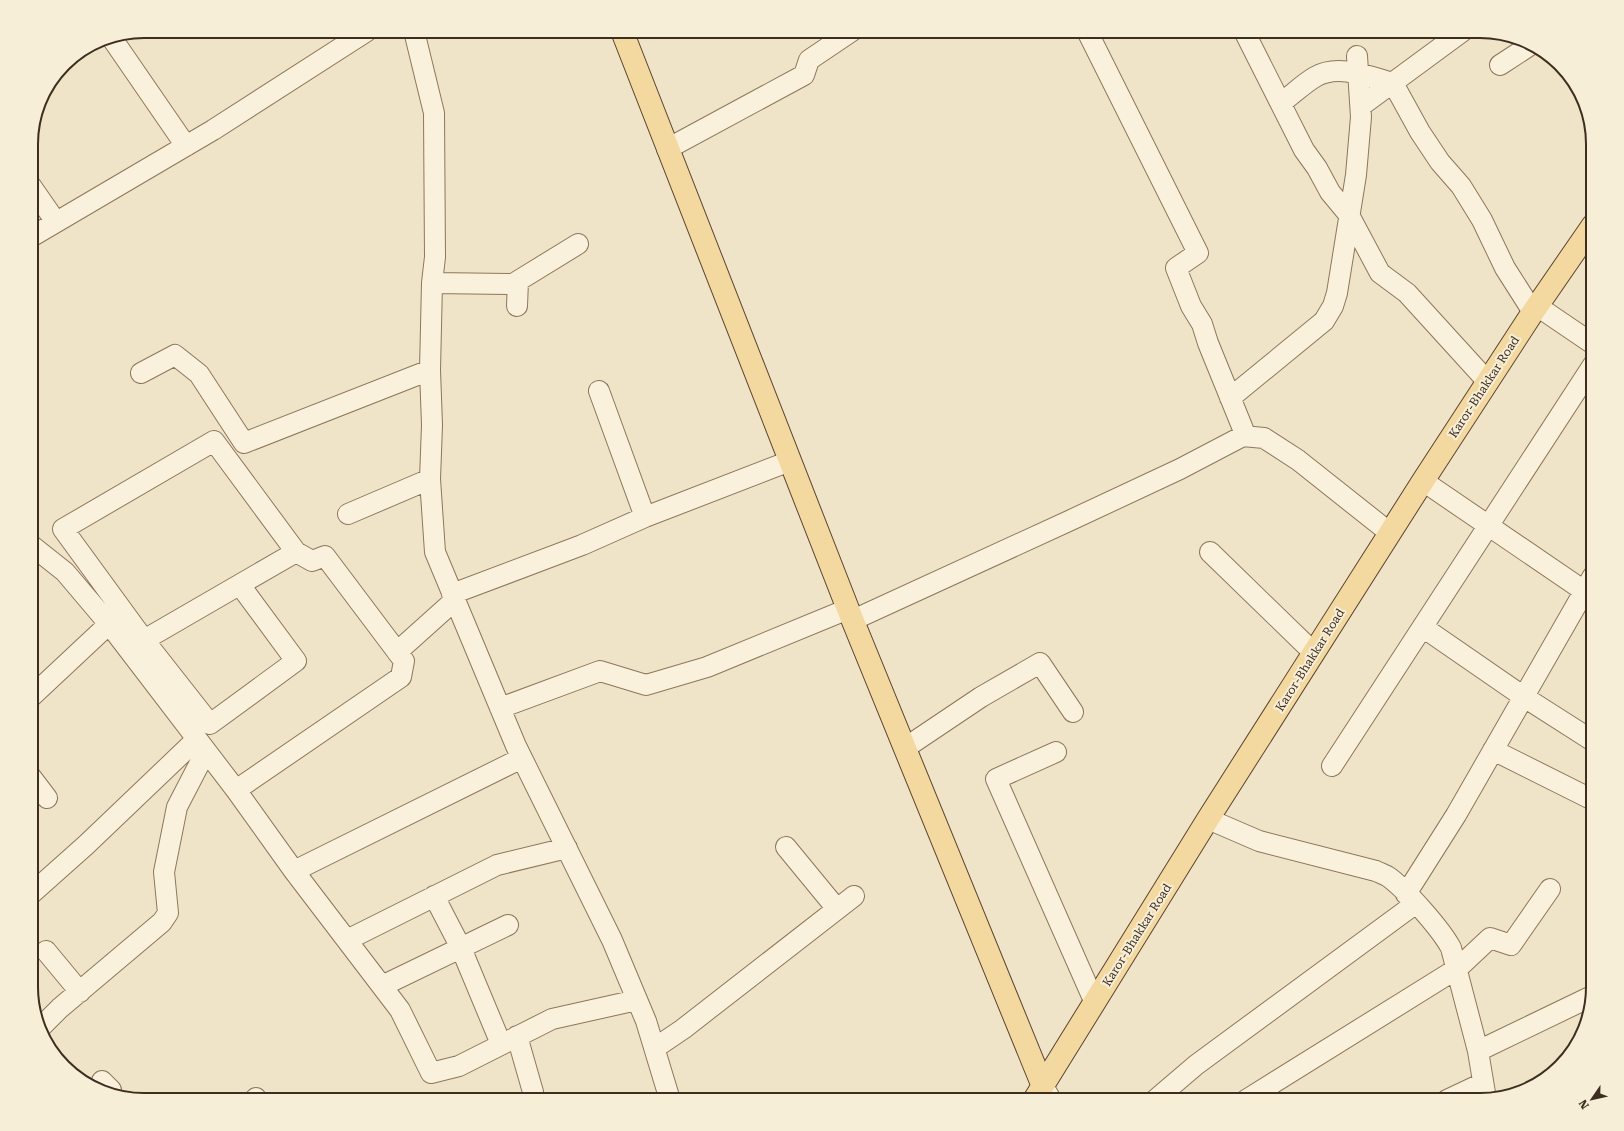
<svg xmlns="http://www.w3.org/2000/svg" width="1624" height="1131" font-family="'Roboto Serif',serif">
  <style>
    .lines { fill: none; stroke-linecap: round; stroke-linejoin: round }
    .minor-casing { stroke: #8d765c; stroke-width: 22 }
    .major-casing { stroke: #5b4430; stroke-width: 24 }
    .minor { stroke: #faf1dc; stroke-width: 20 }
    .major { stroke: #f3d9a0; stroke-width: 22 }
    .labels { text-anchor: middle; dominant-baseline: central; stroke-width: 4; stroke-linejoin: round; paint-order: stroke }
    .street-label { font-size: 12px; fill: #3d2e20; stroke: #f7eed8 }
    .rim { fill: none; stroke: #3d2e20; stroke-width: 2 }
  </style>
  <rect width="100%" height="100%" fill="#f0e4c8"/>
  <g class="lines">
    <g class="minor-casing">
      <path id="minor" d="M414,31L434,113L435,257L432,283L430,370L432,425L430,479L435,552L516,746L612,940L646,1021L670,1100
        M1087,31L1198,253L1176,268L1191,306L1202,324L1208,343L1243,429V436
        M1244,31L1304,150L1317,168L1330,192L1349,215L1380,273L1407,293L1488,382
        M111,37L186,146
        M1500,65L1529,46
        M1281,103C1292,95 1303,84 1315,77C1338,63 1370,77 1393,83L1420,132L1440,162L1461,186L1482,220L1505,268L1533,312
        M1361,106L1463,31
        M667,149L804,75L809,60L852,31
        M31,186L56,222
        M31,237L213,130L367,31
        M432,283L513,284L578,244
        M517,306L518,281
        M1537,306L1593,344
        M141,373L175,355L199,374L244,443L430,370
        M599,391L645,517
        M1230,398L1324,321L1333,306L1337,293L1356,175L1361,117L1357,56
        M1423,481L1593,597
        M348,514L430,479
        M31,545L65,572L109,624L236,790L294,871L400,1010L431,1073L459,1066L552,1019L637,1000
        M1210,552L1314,653
        M452,594L582,545L645,517L790,461
        M853,620L1071,520L1180,469L1243,436L1264,438L1298,460L1390,533
        M1424,628L1524,697L1593,741
        M144,640L296,552
        M397,652L455,600
        M31,697L109,624
        M500,708L600,671L646,685L707,667L848,609
        M905,748L981,697L1040,663L1073,712
        M1493,750L1593,800
        M1056,752L996,779L1095,1003
        M1332,766C1420,633 1505,498 1593,365
        M31,777L47,798
        M236,790L401,677L404,661L325,556L312,561L296,552L214,441L63,529L144,640L210,724L296,661L240,585
        M1208,819L1259,841L1376,871C1380,873 1386,875 1390,878C1407,891 1441,929 1451,948L1478,1051L1486,1099
        M786,847L837,909
        M294,871L522,758
        M31,894L86,845L197,739
        M1406,894L1456,815L1593,576
        M434,896L461,948L501,1044
        M347,940L497,865L567,848
        M46,951L80,992
        M382,986L508,925
        M41,1027L60,1008L162,922L168,913L164,872L177,807L206,751
        M517,1036L533,1092
        M655,1048L683,1029L854,896
        M1478,1051L1590,997
        M102,1081L111,1090
        M1042,1084L1051,1100
        M254,1100L256,1098
        M1155,1100L1196,1065L1415,904
        M1246,1100L1458,968L1490,938L1511,945L1550,889
        M1447,1100L1483,1083"/>
    </g>
    <g class="major-casing">
      <path id="major" d="M622,31L848,609L1042,1084
        M1034,1100L1208,819L1423,481L1533,312L1593,225"/>
    </g>
    <use href="#minor" class="minor"/>
    <use href="#major" class="major"/>
  </g>
  <g class="labels">
    <g class="street-label">
      <text transform="translate(1484 387) rotate(-57)">Karor-Bhakkar Road</text>
      <text transform="translate(1310 660) rotate(-58)">Karor-Bhakkar Road</text>
      <text transform="translate(1137 935) rotate(-58)">Karor-Bhakkar Road</text>
    </g>
  </g>
  <path d="M0 0H1624V1131H0ZM144 38H1480A106 106 0 0 1 1586 144V987A106 106 0 0 1 1480 1093H144A106 106 0 0 1 38 987V144A106 106 0 0 1 144 38Z" fill="#f7eed8" fill-rule="evenodd"/>
  <path class="rim" d="M144 38H1480A106 106 0 0 1 1586 144V987A106 106 0 0 1 1480 1093H144A106 106 0 0 1 38 987V144A106 106 0 0 1 144 38Z"/>
  <g transform="translate(1592 1099) rotate(236)" stroke="#f7eed8" stroke-width="3" paint-order="stroke">
  <path d="M0-3L7 15L0 10L-7 15Z" fill="#3d2e20"/>
  <text y="-6" font-size="11" font-weight="bold" text-anchor="middle" fill="#3d2e20">N</text>
  </g>
</svg>
